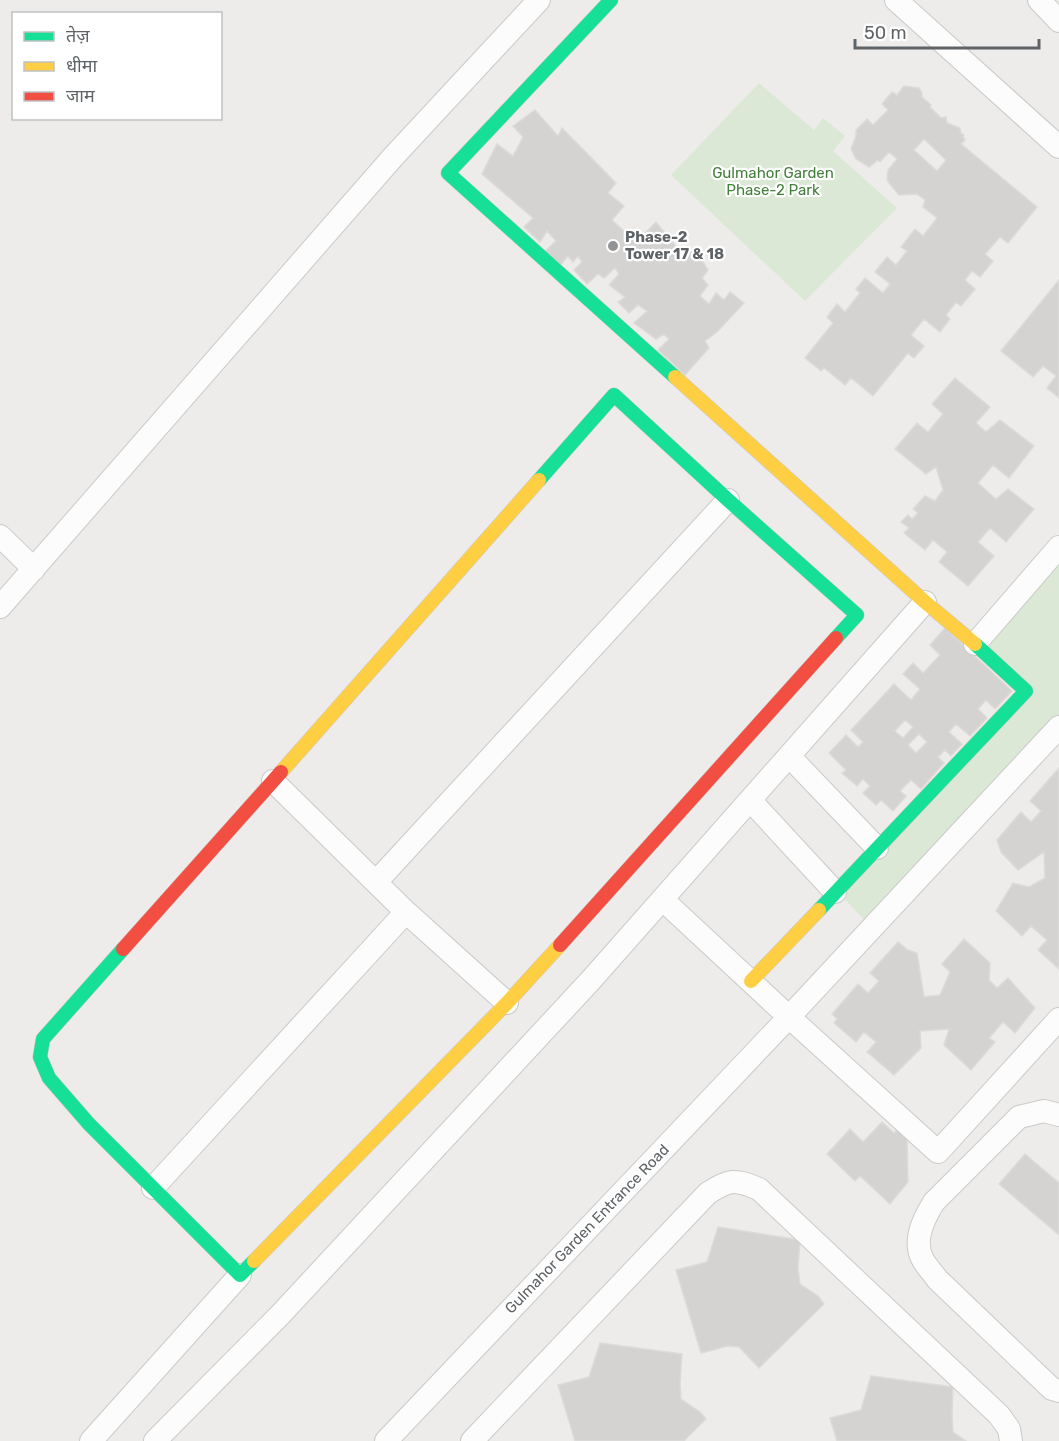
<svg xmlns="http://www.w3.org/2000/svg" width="1059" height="1441" font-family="Rubik,'Noto Sans Devanagari',sans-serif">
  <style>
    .green { fill: #dbe8d6 }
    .building { fill: #d5d3d2; stroke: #dddbd9; stroke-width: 1.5; fill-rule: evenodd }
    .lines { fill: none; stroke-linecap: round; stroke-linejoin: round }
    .street-casing { stroke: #cacac9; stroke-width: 24 }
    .fast-casing { stroke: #c8c9c9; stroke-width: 15 }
    .slow-casing { stroke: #c8c9c9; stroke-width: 15 }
    .jam-casing { stroke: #c8c9c9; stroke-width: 15 }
    .street { stroke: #fcfcfc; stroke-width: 22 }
    .fast { stroke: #16e098; stroke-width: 14 }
    .slow { stroke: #ffcf43; stroke-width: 14 }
    .jam { stroke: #f24e42; stroke-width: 14 }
    .poi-dot { fill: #919394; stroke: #fff; stroke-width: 2 }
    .labels { text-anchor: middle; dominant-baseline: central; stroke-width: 4.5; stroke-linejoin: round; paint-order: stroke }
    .park-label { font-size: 15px; fill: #44803c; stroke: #fff }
    .poi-label { font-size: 15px; font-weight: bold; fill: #5f6366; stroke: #fff; text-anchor: start }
    .street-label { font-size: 15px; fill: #5f6366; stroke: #fff }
  </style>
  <rect width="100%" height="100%" fill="#eeecea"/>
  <path class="green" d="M759,83L814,130L823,118L845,136L833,151L897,208L805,301L671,175Z
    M1059,555V717L867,923L840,894L1026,691L982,644Z"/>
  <path class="building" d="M904,86L919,88L922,93V97L931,105L930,107L941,118L946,117L947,123L960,128L961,133L964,135L963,137L965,140L961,144L1037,207L1008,243L1000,237L985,254L993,261L980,277L972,271L965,280L975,289L961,306L956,302L946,315L950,319L940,332L924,319L911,335L924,346L914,358L908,353L873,396L851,378L845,385L824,368L821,371L805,358L833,323L827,317L837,304L845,312L860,293L856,289L865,278L883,293L890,284L875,272L887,257L896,265L907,251L901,247L915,229L923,236L937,218L923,207L925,200L917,194L899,195L888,182L887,178L888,170L897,159L889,152L880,162L878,160L869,167L856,159L851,149L856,136V130L867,119L873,125L888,110L882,104L892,92L897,95ZM924,139L946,160L937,171L914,150Z
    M535,110L558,136L562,128L616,183L608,193L624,206L612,220L636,242L656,222L684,256L695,249L708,270L702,278L708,285L700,296L709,304L716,293L724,300L730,292L744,303L717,332L705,341L709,348L685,375L658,350L669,339L664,334L656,339L634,323L647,311L638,305L629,313L618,302L625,297L609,285L619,274L615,268L604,278L598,274L587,284L574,270L582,262L578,256L573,262L568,256L558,268L544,252L556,241L547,231L540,242L524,227L533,218L482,174L497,144L513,156L523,137L513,126Z
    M1059,280V398L1047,388L1056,376L1043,366L1033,377L1001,351Z
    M955,378L990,407L976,423L986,432L1000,420L1034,446L1009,478L993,465L978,483L996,499L1008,489L1034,509L1006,542L990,528L978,542L994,556L968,586L939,562L947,552L933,540L925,550L904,533L909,528L901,522L908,515L912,519L918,513L913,509L925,496L935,501L943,490L936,467L926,474L895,449L917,423L928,432L943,414L932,404Z
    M945,628L1012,691L995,709L986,700L978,709L987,718L970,736L956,724L949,732L962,744L951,756L945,750L938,757L944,763L921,789L911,780L900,791L906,796L893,811L881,800L876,805L863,793L870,786L863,779L857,786L842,773L846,770L829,753L846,735L858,747L863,742L851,730L894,684L911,700L920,689L903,674L913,663L923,673L940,655L930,645ZM905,720L913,727L903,738L895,731ZM919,734L927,742L916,753L908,745Z
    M1059,768V969L1038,950L1047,940L1031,926L1022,936L996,911L1013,883L1029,887L1045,878L1044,852L1018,870L1001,852L997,840L1021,812L1031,822L1041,811L1030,801Z
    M964,939L990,963L989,980L997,988L1008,978L1035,1008L1015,1033L1003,1022L989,1038L995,1042L971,1070L944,1045L949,1029L920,1031L921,1048L894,1075L867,1052L876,1042L864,1032L856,1042L834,1023L837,1019L832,1014L858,984L868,993L879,981L870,973L898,942L908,950L917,953L924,997L940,995L950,972L942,964Z
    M882,1122L894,1133L900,1127L907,1138L908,1182L890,1204L860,1176L855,1181L827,1154L850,1129L863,1142Z
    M1025,1154L1059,1183V1235L999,1184Z
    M718,1227L800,1240L798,1268L800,1284L818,1296L824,1304L759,1368L739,1347L728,1346L701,1353L676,1270L707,1262Z
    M600,1343L682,1354L680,1384L681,1399L700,1412L706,1419L684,1441H575L558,1385L589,1377Z
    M871,1376L953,1387L952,1416L953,1432L966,1441H837L830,1418L861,1410Z"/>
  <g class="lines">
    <g class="street-casing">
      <path id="street" d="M896,0L1059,147
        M1039,0L1059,21
        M0,536L34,569
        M0,607L393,157L539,0
        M975,644L1059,547
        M789,756L877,848
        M273,781L406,912L507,1003
        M750,800L835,892
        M376,882L728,500
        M663,900L789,1017L938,1152L1059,1019
        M1059,1115L1044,1111L1019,1117L934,1202C924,1218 912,1241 923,1260C927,1267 933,1273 937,1279L1052,1389L1059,1391
        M153,1188L406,912
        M91,1441L240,1275
        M155,1441L280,1315L591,980L925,602
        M386,1441L789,1017L1059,727
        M472,1441L708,1193C730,1179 735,1179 759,1189L999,1415L1009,1429L1011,1441"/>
    </g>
    <g class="fast-casing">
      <path id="fast" d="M611,0L448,173L675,377
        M614,395L728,500L857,615L836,638
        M539,480L614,395
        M819,910L1026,691L975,644
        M123,949L43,1039L40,1057L49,1078L89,1124L240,1275L254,1261"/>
    </g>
    <g class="slow-casing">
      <path id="slow" d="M675,377L925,602L975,644
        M281,772L539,480
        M751,981L819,910
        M254,1261L507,1003L560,945"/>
    </g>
    <g class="jam-casing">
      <path id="jam" d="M560,945L836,638
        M123,949L281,772"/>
    </g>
    <use href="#street" class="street"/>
    <use href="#fast" class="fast"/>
    <use href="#slow" class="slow"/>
    <use href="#jam" class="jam"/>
  </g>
  <circle class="poi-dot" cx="613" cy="246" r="6"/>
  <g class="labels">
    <g class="park-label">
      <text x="773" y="173">Gulmahor Garden<tspan x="773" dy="17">Phase-2 Park</tspan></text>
    </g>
    <g class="poi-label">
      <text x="625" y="237">Phase-2<tspan x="625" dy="17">Tower 17 &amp; 18</tspan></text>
    </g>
    <g class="street-label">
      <text transform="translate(587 1229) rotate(-46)">Gulmahor Garden Entrance Road</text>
    </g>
  </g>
  <rect x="12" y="12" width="210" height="108" fill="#ffffff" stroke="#bfc1c2" stroke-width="1.5"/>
  <rect x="24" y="32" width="30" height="9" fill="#16e098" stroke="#bfc1c2" stroke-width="1.5"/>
  <text x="66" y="42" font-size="18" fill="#5f6366">तेज़</text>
  <rect x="24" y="62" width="30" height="9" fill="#ffcf43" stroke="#bfc1c2" stroke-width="1.5"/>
  <text x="66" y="72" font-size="18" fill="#5f6366">धीमा</text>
  <rect x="24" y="92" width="30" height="9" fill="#f24e42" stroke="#bfc1c2" stroke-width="1.5"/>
  <text x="66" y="102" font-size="18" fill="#5f6366">जाम</text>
  <path d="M855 39v9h184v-9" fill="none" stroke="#5f6366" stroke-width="3"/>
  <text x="864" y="39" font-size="18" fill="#5f6366" stroke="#ffffff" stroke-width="4.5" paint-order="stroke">50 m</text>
</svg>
